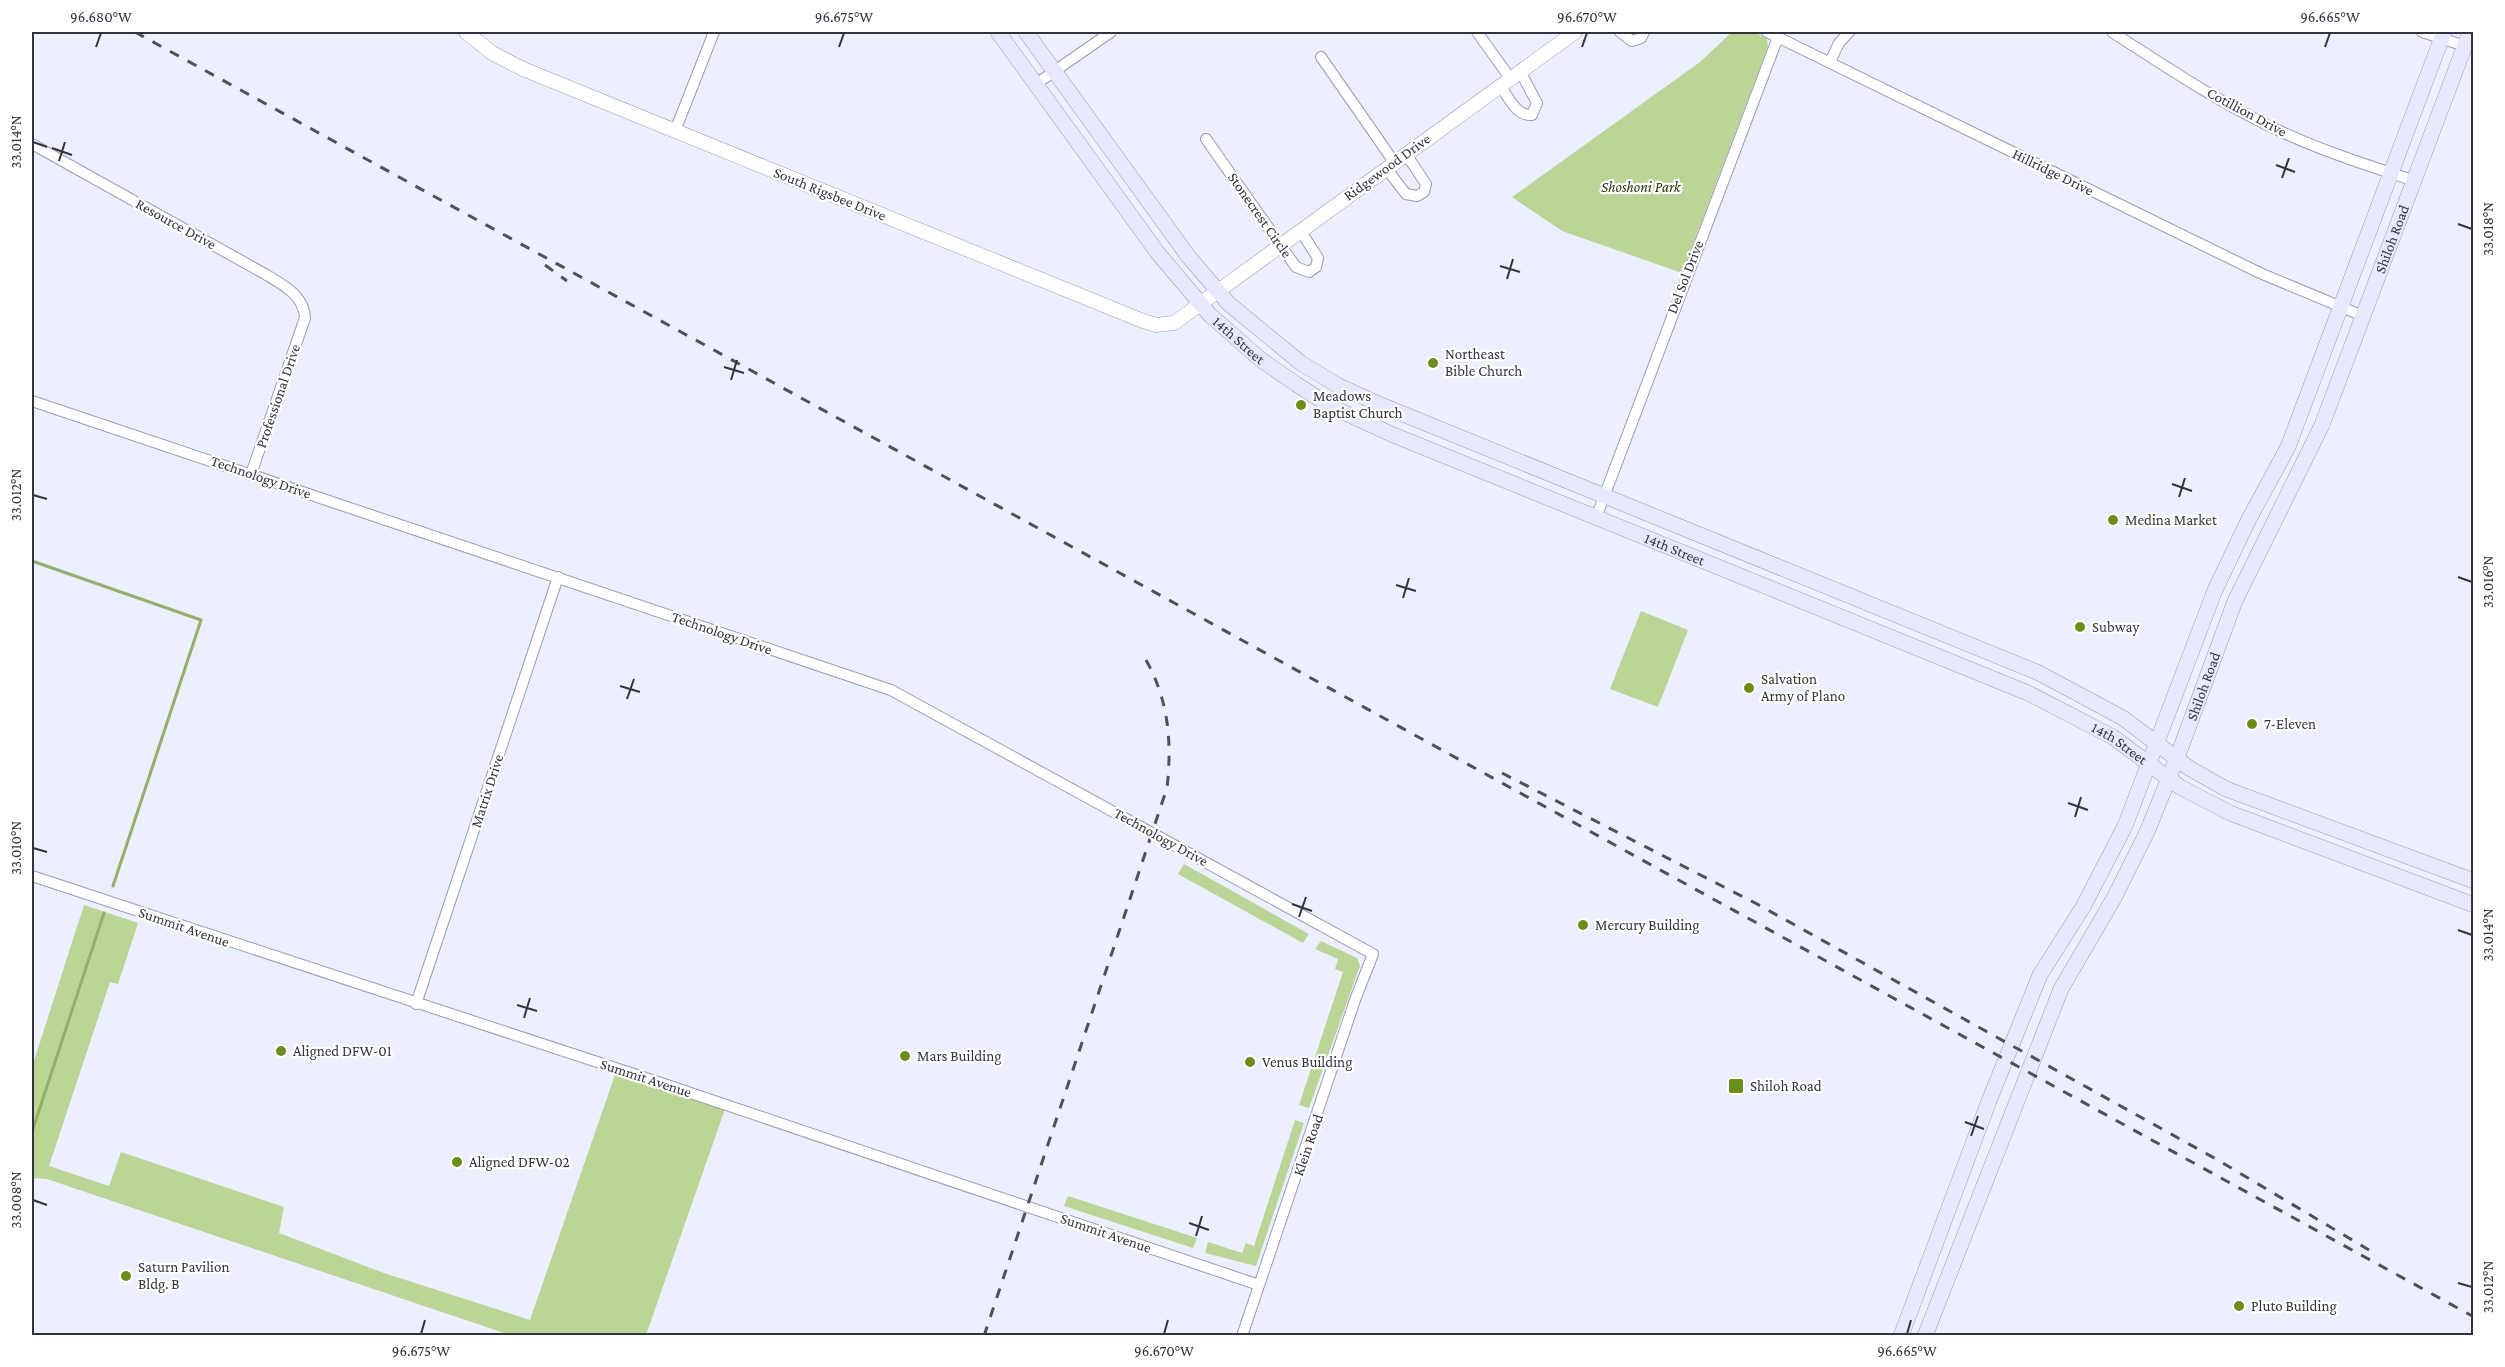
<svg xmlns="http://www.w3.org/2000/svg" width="2505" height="1367" font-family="'Crimson Pro',serif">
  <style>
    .green { fill: #bbd597 }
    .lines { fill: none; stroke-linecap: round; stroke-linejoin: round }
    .stream { stroke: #94ae6e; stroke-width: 3 }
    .minor-casing { stroke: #999db4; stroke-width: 12 }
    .tertiary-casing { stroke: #999db4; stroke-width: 15 }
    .secondary-casing { stroke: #999db4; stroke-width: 16 }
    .minor { stroke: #fff; stroke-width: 10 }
    .tertiary { stroke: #fff; stroke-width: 14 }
    .secondary { stroke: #e6e9fc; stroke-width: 15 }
    .rail { stroke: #4e505a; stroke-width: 3; stroke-dasharray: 10 10; stroke-linecap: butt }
    .ticks { fill: none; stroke: #32343d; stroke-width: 2 }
    .poi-dot { fill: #698e19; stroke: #fff; stroke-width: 2 }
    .labels { text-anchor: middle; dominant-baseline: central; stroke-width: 4.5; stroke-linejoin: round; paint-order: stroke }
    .street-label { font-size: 15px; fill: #32343d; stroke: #fff }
    .park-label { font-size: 15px; font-style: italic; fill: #253504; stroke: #fff }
    .poi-label { font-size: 15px; fill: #32343d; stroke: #fff; text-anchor: start }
    .neatline { fill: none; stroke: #32343d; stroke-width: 2 }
    .ticks-label { font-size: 15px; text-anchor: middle; fill: #32343d }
  </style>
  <rect width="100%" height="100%" fill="#eceffe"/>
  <path class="green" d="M1732,32H1753L1767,38L1768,47L1682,273L1562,231L1512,197L1700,62Z
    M1641,611L1688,630L1658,707L1610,689Z
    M1184,864L1309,934L1303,943L1178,874Z
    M84,905L138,923L118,984L110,982L49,1166L109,1186L121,1152L284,1207L279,1233L381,1272L530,1320L616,1072L725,1109L646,1335H510L47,1179L33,1178L32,1184V1067Z
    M1321,941L1357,958L1360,966L1309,1108L1299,1105L1343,972L1335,969L1338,959L1315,949Z
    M1295,1120L1304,1123L1256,1266L1205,1253L1208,1242L1242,1253L1246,1243L1254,1246Z
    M1068,1196L1197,1238L1193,1248L1064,1206Z"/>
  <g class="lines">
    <path class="stream" d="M32,561L201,620L113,886
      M32,1132L104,913"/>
    <g class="minor-casing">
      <path id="minor" d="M1477,32L1510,78
        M1620,32L1632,41L1641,38L1644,32
        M1767,32L2260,273L2363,316
        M2112,32C2166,67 2223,105 2282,132C2325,152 2370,166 2415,181
        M2422,32L2465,46
        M1321,57L1394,162
        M1830,62L1839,43L1849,32
        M1036,84L1111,32
        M1500,85C1509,98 1516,116 1532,115L1537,103L1520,71
        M675,131L714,32
        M1206,139L1296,267L1309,272L1316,267L1318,258L1300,230
        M32,144L265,274C283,285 304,295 305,318L251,474
        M1386,168L1406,194L1417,196L1424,192L1426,184L1406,154
        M32,401L891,690L1373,954L1355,1000L1242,1336
        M1596,518L1778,37
        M32,876L670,1086L1259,1285
        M416,1004L558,577"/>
    </g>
    <g class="tertiary-casing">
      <path id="tertiary" d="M466,32L492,53L523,69L1143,321L1156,325L1174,323L1575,32"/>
    </g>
    <g class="secondary-casing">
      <g id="secondary">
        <path id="s1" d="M998,32L1157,252L1210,315L1260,359L1296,384L1332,407L1391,434L2028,693L2113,737L2180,787L2230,813L2474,905"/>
        <path d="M1026,32L1188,256L1229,304L1301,363L1337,385L1381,405L2039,673L2123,718L2189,768L2226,789L2474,881"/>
        <path d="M1901,1336L1989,1101L2040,975L2083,907L2125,826L2215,590L2249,519L2288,447L2444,32"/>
        <path id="s2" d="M1925,1336L2061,989L2114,898L2147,832L2177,758L2235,601L2322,425L2470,32"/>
      </g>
    </g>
    <use href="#minor" class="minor"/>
    <use href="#tertiary" class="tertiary"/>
    <use href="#secondary" class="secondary"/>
    <path class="rail" d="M135,32L2474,1317
      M545,265L567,281
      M1502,773L1757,904L2216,1159L2369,1250
      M984,1336L1167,788C1172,743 1169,701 1146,660"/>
  </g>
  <path class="ticks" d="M96,47L101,33M839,47L844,33M1582,47L1587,33M2325,47L2330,33M33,142L47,147M52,148L72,155M59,161L65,142M2276,165L2295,172M2282,178L2289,158M2458,224L2472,229M1500,266L1520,272M1507,279L1513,259M724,367L744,373M731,380L737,360M2172,484L2192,491M33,495L47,499M2179,497L2185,478M2458,577L2472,582M1396,585L1416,591M1403,598L1409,578M620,686L640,692M627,699L634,679M2068,803L2088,810M2075,817L2081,797M33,848L47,852M1292,904L1312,911M1299,917L1306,897M2458,930L2472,935M517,1005L537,1011M524,1018L530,998M1965,1122L1984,1129M1971,1136L1978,1116M33,1200L47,1205M1189,1223L1209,1230M1196,1236L1202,1216M2458,1283L2472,1287M421,1334L425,1320M1164,1334L1168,1320M1907,1334L1911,1320"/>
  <g class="poi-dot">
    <circle cx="1433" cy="363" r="6"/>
    <circle cx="1301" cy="405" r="6"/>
    <circle cx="2113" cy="520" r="6"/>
    <circle cx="2080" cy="627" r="6"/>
    <circle cx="1749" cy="688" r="6"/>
    <circle cx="2252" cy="724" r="6"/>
    <circle cx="1583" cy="925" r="6"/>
    <circle cx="281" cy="1051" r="6"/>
    <circle cx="905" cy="1056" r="6"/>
    <circle cx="1250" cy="1062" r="6"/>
    <rect x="1728" y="1078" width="16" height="16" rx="3"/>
    <circle cx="457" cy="1162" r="6"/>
    <circle cx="126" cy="1276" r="6"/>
    <circle cx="2239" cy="1306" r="6"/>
  </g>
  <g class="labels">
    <g class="street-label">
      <text transform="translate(2247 112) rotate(28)">Cotillion Drive</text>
      <text transform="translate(1387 167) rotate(-36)">Ridgewood Drive</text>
      <text transform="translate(2053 172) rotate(26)">Hillridge Drive</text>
      <text transform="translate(830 194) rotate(22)">South Rigsbee Drive</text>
      <text transform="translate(1260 215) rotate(55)">Stonecrest Circle</text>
      <text transform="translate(176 224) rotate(29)">Resource Drive</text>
      <text stroke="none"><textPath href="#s2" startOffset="1194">Shiloh Road</textPath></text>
      <text transform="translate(1685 277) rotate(-69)">Del Sol Drive</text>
      <text stroke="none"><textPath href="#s1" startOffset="392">14th Street</textPath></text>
      <text transform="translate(278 396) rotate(-71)">Professional Drive</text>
      <text transform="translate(261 477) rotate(19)">Technology Drive</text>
      <text stroke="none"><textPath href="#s1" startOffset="878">14th Street</textPath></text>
      <text transform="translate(722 633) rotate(19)">Technology Drive</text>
      <text stroke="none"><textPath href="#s2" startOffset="708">Shiloh Road</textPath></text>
      <text stroke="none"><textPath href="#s1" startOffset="1364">14th Street</textPath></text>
      <text transform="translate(487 791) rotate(-72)">Matrix Drive</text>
      <text transform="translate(1161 837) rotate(29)">Technology Drive</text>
      <text transform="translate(184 927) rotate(19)">Summit Avenue</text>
      <text transform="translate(646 1078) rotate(18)">Summit Avenue</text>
      <text transform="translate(1308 1145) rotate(-71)">Klein Road</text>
      <text transform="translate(1106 1233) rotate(19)">Summit Avenue</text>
    </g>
    <g class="park-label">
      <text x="1641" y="187">Shoshoni Park</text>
    </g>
    <g class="poi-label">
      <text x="1445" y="354">Northeast<tspan x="1445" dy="17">Bible Church</tspan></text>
      <text x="1313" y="396">Meadows<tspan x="1313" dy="17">Baptist Church</tspan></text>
      <text x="2125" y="520">Medina Market</text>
      <text x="2092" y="627">Subway</text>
      <text x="1761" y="679">Salvation<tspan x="1761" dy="17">Army of Plano</tspan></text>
      <text x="2264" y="724">7-Eleven</text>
      <text x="1595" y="925">Mercury Building</text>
      <text x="293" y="1051">Aligned DFW-01</text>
      <text x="917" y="1056">Mars Building</text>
      <text x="1262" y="1062">Venus Building</text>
      <text x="1750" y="1086">Shiloh Road</text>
      <text x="469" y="1162">Aligned DFW-02</text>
      <text x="138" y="1267">Saturn Pavilion<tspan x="138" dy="17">Bldg. B</tspan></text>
      <text x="2251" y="1306">Pluto Building</text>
    </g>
  </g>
  <rect width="2505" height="1367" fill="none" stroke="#ffffff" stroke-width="66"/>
  <rect x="33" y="33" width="2439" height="1301" class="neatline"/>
  <g class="ticks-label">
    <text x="101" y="22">96.680°W</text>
    <text x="844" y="22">96.675°W</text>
    <text x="1587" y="22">96.670°W</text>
    <text x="2330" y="22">96.665°W</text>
    <text transform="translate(16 142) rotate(-90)" y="5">33.014°N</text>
    <text transform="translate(2488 229) rotate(-90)" y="5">33.018°N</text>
    <text transform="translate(16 495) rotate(-90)" y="5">33.012°N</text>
    <text transform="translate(2488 582) rotate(-90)" y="5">33.016°N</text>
    <text transform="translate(16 848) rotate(-90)" y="5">33.010°N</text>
    <text transform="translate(2488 935) rotate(-90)" y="5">33.014°N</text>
    <text transform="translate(16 1200) rotate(-90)" y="5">33.008°N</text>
    <text transform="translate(2488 1287) rotate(-90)" y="5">33.012°N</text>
    <text x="421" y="1356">96.675°W</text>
    <text x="1164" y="1356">96.670°W</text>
    <text x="1907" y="1356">96.665°W</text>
  </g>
</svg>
